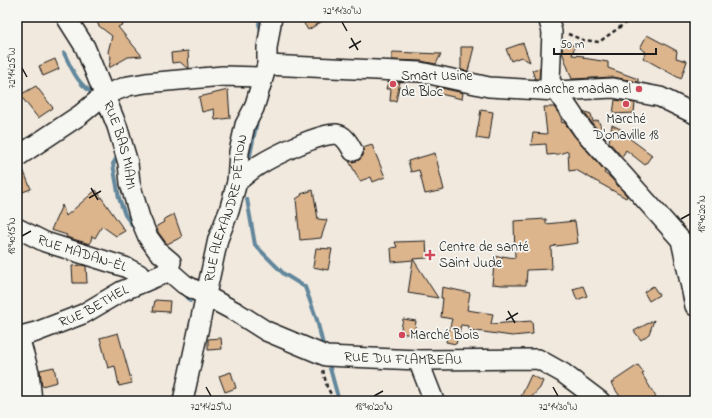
<svg xmlns="http://www.w3.org/2000/svg" width="712" height="418" font-family="'Indie Flower',sans-serif">
  <style>
    .lines { fill: none; stroke-linecap: round; stroke-linejoin: round }
    .stream { stroke: #62879c; stroke-width: 4 }
    .building { fill: #dcb58d; stroke: #1c1c1c }
    .minor-casing { stroke: #1c1c1c; stroke-width: 22 }
    .path { stroke: #1c1c1c; stroke-width: 2.5; stroke-dasharray: 4 3; stroke-linecap: butt }
    .minor { stroke: #f6f6f2; stroke-width: 19 }
    .ticks { fill: none; stroke: #1c1c1c; stroke-width: 1.5 }
    .poi-dot { fill: #d1495b; stroke: #f6f6f2; stroke-width: 1.5 }
    .labels { text-anchor: middle; dominant-baseline: central; stroke-width: 3.5; stroke-linejoin: round; paint-order: stroke }
    .poi-label { font-size: 14px; fill: #1c1c1c; stroke: #f6f6f2; text-anchor: start }
    .street-label { font-size: 14px; fill: #1c1c1c; stroke: #f6f6f2 }
    .neatline { fill: none; stroke: #1c1c1c; stroke-width: 1.5 }
    .ticks-label { font-size: 10px; text-anchor: middle; fill: #1c1c1c }
  </style>
  <rect width="100%" height="100%" fill="#f1e9de"/>
  <filter id="ink" filterUnits="userSpaceOnUse"><feTurbulence type="fractalNoise" baseFrequency=".025" numOctaves="2"/><feDisplacementMap in="SourceGraphic" scale="8" xChannelSelector="R" yChannelSelector="G"/><feConvolveMatrix kernelMatrix="1 2 1 2 8 2 1 2 1" color-interpolation-filters="sRGB"/></filter>
  <g filter="url(#ink)">
    <g class="lines">
      <path class="stream" d="M260,17L259,24L262,34
        M64,53C69,63 73,74 81,83C85,88 91,91 94,97
        M119,154L113,164L119,198L125,215L136,230
        M249,160L257,121
        M247,199L255,245L284,274L305,287L317,320L324,349
        M185,293L190,301
        M328,361L339,401"/>
    </g>
    <path class="building" d="M94,17H136L118,27L142,56L128,57L109,68L111,57L108,52L112,36L99,26Z
      M300,17H329L308,30Z
      M647,35L677,51L676,58L687,61L681,79L643,58L646,52L640,48Z
      M563,42L575,46L572,55L584,56L583,58L608,62V68L638,79V82L613,77L572,79L562,52Z
      M523,43L530,62L521,57L511,61L506,49Z
      M461,47H474L468,71L461,70Z
      M188,51L189,68H187L180,62L172,63L171,53Z
      M392,52L441,54L436,64L421,61L392,60Z
      M55,59L59,69L43,76L39,66Z
      M540,68L539,79H535L532,70Z
      M388,82H400L396,101H390L391,89H386Z
      M36,86L53,108L38,118L20,95Z
      M437,87L463,93L462,99L436,93Z
      M228,90L230,118L215,120L214,109L202,112L199,97Z
      M615,100L635,103L634,113L613,114Z
      M544,107H554L561,117L562,123L564,122L575,137L605,171L604,173L610,177L627,196L626,198L576,170L569,171L568,151L559,154L547,155L546,144L531,145L533,133L547,134Z
      M481,110L493,112L489,140L476,138Z
      M583,111L591,114L593,122L598,120L606,139L592,123Z
      M612,125L631,134L629,138L652,155L645,165L626,150L622,157L609,142Z
      M372,145L385,177L373,182L371,177L360,181L349,161L353,162L359,160L363,156V148Z
      M435,153L444,190L425,194L419,170L411,172L408,161Z
      M22,167L31,189L17,194V168Z
      M96,190L125,231L116,236L102,226L95,238L92,236L90,244L66,237L67,235L51,230L62,205L66,216Z
      M313,190L318,219L327,220L321,238L300,240L296,199L302,195L301,194Z
      M174,214L182,237L167,244L158,232L157,226L164,222L163,220Z
      M546,219V224L575,221L578,243L556,246L555,245V246L551,247L552,269L527,270L526,285H502L492,284L495,256L502,258V256L515,258L514,221Z
      M426,241L427,258L413,259L438,298L408,293L413,260L392,262L391,248L397,247L395,242Z
      M316,248L332,249L328,270L313,267Z
      M81,265L86,266L87,283H73L72,266Z
      M583,286L587,296L577,300L573,289Z
      M653,286L659,295L649,301L644,292Z
      M442,287L470,293L467,310L493,314L491,324L532,321L533,334L512,336L469,330V326L461,325L456,344L446,342L452,319L441,317L443,298H441Z
      M155,300L170,301L169,312L153,311Z
      M403,319L416,321L414,335L400,333Z
      M654,320L649,334L641,340L634,331Z
      M118,333L132,383L119,386L115,366L108,368L100,338Z
      M221,338L222,349L208,350V339Z
      M638,365L644,373L642,374L656,397L651,401H623L611,383Z
      M54,367L57,382L42,386L40,370Z
      M231,372L236,388L225,392L219,376Z
      M531,375L543,381L540,388L528,401H519Z"/>
    <g class="lines">
      <g class="minor-casing">
        <g id="minor">
          <path id="s1" d="M66,17L85,47L117,126L128,163L130,183L140,218L148,237L158,251L171,262L168,270"/>
          <path d="M548,17L552,32L550,81L583,130L681,240L695,306"/>
          <path d="M267,65L420,72L489,87L556,91L613,88L660,97L695,114"/>
          <path d="M17,157L80,115L104,95L128,86L146,83L223,76L262,77"/>
          <path d="M237,182C244,176 251,170 259,165C275,155 318,134 336,134C345,135 349,144 353,151"/>
          <path id="s2" d="M17,228L45,242L125,267L139,274L144,282"/>
          <path id="s3" d="M168,270L184,284L236,312L266,331L326,356L418,360L538,359L563,373L600,401"/>
          <path id="s4" d="M17,337L36,332L83,314L122,291L163,274L168,270"/>
          <path d="M19,337L29,372L32,401"/>
          <path d="M418,360L434,401"/>
          <path id="s5" d="M183,401L218,239L229,211L237,182L239,152L245,125L254,108L267,65V48L272,17"/>
        </g>
      </g>
      <path class="path" d="M568,34L583,40L599,42L634,17
        M323,370L327,387L335,401"/>
      <use href="#minor" class="minor"/>
    </g>
  </g>
  <path class="ticks" d="M342,22L347,31M351,38L358,50M349,48L361,41M22,68L27,77M91,188L98,200M89,198L101,191M681,219L690,214M22,236L31,231M508,311L515,323M506,320L518,313M206,387L211,396M553,387L558,396M374,396L383,391"/>
  <g class="poi-dot">
    <circle cx="393" cy="84" r="4"/>
    <circle cx="639" cy="89" r="4"/>
    <circle cx="626" cy="104" r="4"/>
    <path d="M428 249h4v4h4v4h-4v4h-4v-4h-4v-4h4z"/>
    <circle cx="402" cy="335" r="4"/>
  </g>
  <g class="labels">
    <g class="poi-label">
      <text x="401" y="76">Smart Usine<tspan x="401" dy="16">de Bloc</tspan></text>
      <text x="631" y="89" text-anchor="end">marche madan el</text>
      <text x="626" y="119" text-anchor="middle">Marché<tspan x="626" dy="16">D'onaville 18</tspan></text>
      <text x="439" y="247">Centre de santé<tspan x="439" dy="16">Saint Jude</tspan></text>
      <text x="410" y="335">Marché Bois</text>
    </g>
    <g class="street-label">
      <text stroke="none"><textPath href="#s1" startOffset="140">RUE BAS MIAMI</textPath></text>
      <text stroke="none"><textPath href="#s5" startOffset="198">RUE ALEXANDRE PÉTION</textPath></text>
      <text stroke="none"><textPath href="#s2" startOffset="70">RUE MADAN-ÈL</textPath></text>
      <text stroke="none"><textPath href="#s4" startOffset="83">RUE BETHEL</textPath></text>
      <text stroke="none"><textPath href="#s3" startOffset="258">RUE DU FLAMBEAU</textPath></text>
    </g>
  </g>
  <rect width="712" height="418" fill="none" stroke="#f6f6f2" stroke-width="44"/>
  <path d="M554 48v6h102v-6" fill="none" stroke="#1c1c1c" stroke-width="2"/>
  <text x="560" y="48" font-size="12" fill="#1c1c1c" stroke="#f6f6f2" stroke-width="3" paint-order="stroke">50 m</text>
  <rect x="22" y="22" width="668" height="374" class="neatline"/>
  <g class="ticks-label">
    <text x="342" y="14">72°14'30"W</text>
    <text transform="translate(11 68) rotate(-90)" y="4">72°14'25"W</text>
    <text transform="translate(701 214) rotate(-90)" y="4">18°40'20"N</text>
    <text transform="translate(11 236) rotate(-90)" y="4">18°40'15"N</text>
    <text x="211" y="410">72°14'25"W</text>
    <text x="374" y="410">18°40'20"N</text>
    <text x="558" y="410">72°14'30"W</text>
  </g>
</svg>
